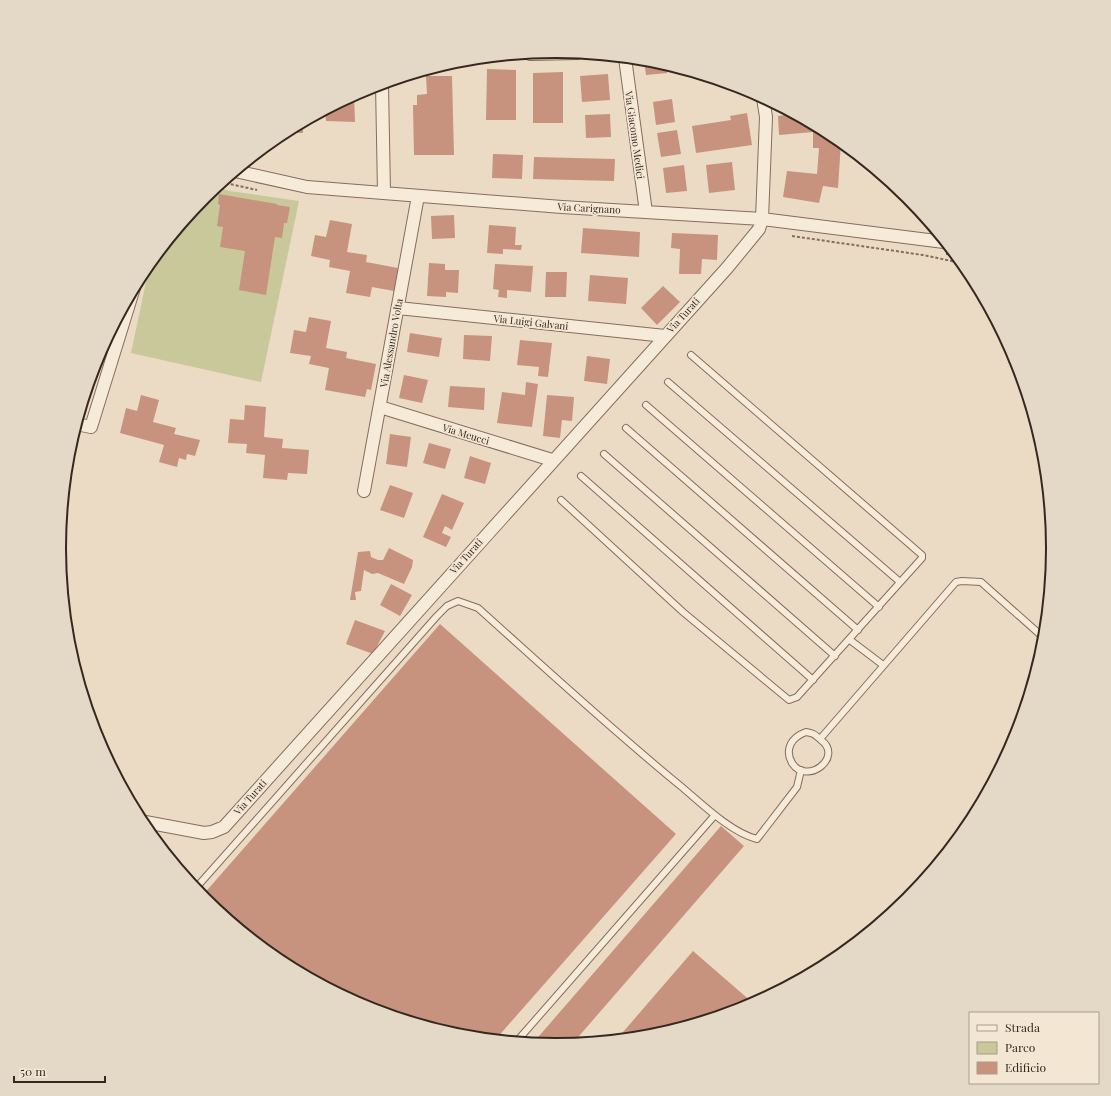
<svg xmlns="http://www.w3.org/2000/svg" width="1111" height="1096" font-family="'Playfair Display',serif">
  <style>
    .green { fill: #c9c89a }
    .building { fill: #c7937e }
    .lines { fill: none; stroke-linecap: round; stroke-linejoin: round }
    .lane-casing { stroke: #856d5d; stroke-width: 8 }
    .street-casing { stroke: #856d5d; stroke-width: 14 }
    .path { stroke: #856d5d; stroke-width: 2; stroke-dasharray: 3 2; stroke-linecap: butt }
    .lane { stroke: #f6ead8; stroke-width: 6 }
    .street { stroke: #f6ead8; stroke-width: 12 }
    .labels { text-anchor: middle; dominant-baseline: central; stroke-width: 3.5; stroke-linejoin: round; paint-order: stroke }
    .street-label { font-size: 10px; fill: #36281f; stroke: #f3e7d4 }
    .rim { fill: none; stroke: #36281f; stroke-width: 2 }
  </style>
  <rect width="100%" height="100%" fill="#ebdbc5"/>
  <path class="green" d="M216,187L230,191L299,201L261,382L131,353L147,277L153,259L204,196Z"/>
  <path class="building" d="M644,60L667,65V73L646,75Z
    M487,69L516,70V120H486Z
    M563,72V123H533V73Z
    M608,74L610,100L582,102L580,76Z
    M426,76H452L454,155H414L413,105H417V95L427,94Z
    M354,95L355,122L326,121L325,110Z
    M672,99L675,122L656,125L653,102Z
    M747,113L752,145L696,153L692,126L731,120L730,116Z
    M610,114L611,137L586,138L585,115Z
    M793,114L832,135L841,142L838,188L823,186L819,203L783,197L787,171L817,174L819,148H813V132L779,135L778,116Z
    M303,122V133H283L300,124Z
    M677,130L681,154L661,157L657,133Z
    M493,154L523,155L522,179L492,178Z
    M534,157L615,159L614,181L533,179Z
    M732,162L735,190L709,193L706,165Z
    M684,165L687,191L666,193L663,168Z
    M219,194L277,204V205L290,207L287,223H284L282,238L275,237L266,295L239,290L245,251L220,247L223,227L217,226L220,205L218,204Z
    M454,215L455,238L432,239L431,216Z
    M330,220L352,224L347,252L367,255L366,262L398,268L394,291L372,287L370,297L346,293L350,271L329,267L330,260L311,256L315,235L326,237Z
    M489,225L516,227L515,245H522L521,250L503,249V254L487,253Z
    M583,228L640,232L639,257L581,253Z
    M672,233L718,235L717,260L702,259L701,274H679L680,249L671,248Z
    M429,263L445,264V270H459L458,293L446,292V297L427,296Z
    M495,264L533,266L531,292L507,290V298L498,297L499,290L493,289Z
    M546,272H567L566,297H545Z
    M590,275L628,278L626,304L588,301Z
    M663,286L680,302L657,325L641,308Z
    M309,317L331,321L326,348L347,352L346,358L376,364L371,390L367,389L365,397L325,390L329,368L309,364L311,356L290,353L294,330L306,332Z
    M410,333L442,338L439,357L407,352Z
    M464,335L492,336L490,361L463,359Z
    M520,340L552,343L548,377L538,376L539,367L517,365Z
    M587,356L610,359L607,384L584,381Z
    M404,375L428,380L422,403L399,398Z
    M526,382L538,384L532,427L497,423L502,392L525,395Z
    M450,386L485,388L484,410L448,407Z
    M141,395L159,400L153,422L176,428L174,434L200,440L195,456L187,454L186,460L179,458L177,467L159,462L164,445L120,433L126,408L137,411Z
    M547,395L574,397L572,421L562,420L560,438L543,436Z
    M245,405L266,407L264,437L283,439L282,448L309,450L307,474L288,473L287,480L263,478L265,455L246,453L247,444L228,443L230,419L244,420Z
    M390,434L411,437L407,467L386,464Z
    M429,443L451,449L445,469L423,463Z
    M470,456L491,463L485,484L464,478Z
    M390,485L413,493L404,518L380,510Z
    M442,494L464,503L452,530L445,526L442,533L451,537L446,547L423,537Z
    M389,548L413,560L412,567L404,584L378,573L372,574L364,570L361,591L355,592L356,600H350L358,552L370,551L371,557L378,560H383Z
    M391,584L412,595L400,616L380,605Z
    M355,620L385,631L373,654L346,644Z
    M440,624L676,834L496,1039L458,1035L365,1007L279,961L202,896Z
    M721,826L744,846L573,1043L555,1045L533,1043Z
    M693,951L753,1003L745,1007L652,1035L617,1039Z"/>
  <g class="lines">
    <g class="lane-casing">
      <path id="lane" d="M668,382L900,582
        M646,405L879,607
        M626,428L858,630
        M604,454L835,656
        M581,476L813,680
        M561,500L683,612L789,700L797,697L922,558V555L691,355
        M850,640L883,665
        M806,732C814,733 815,735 821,740C844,757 807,786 792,763C784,749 792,737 806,732Z
        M820,739L956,582L962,581L981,582L1044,638
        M195,889L437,616L447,606L458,601L478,608C546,669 613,731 683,788C703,805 732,833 757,839L797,787L801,770
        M517,1041L715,815"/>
    </g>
    <g class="street-casing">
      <path id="street" d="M530,54L578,53
        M625,58L646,212
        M382,84L384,193
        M235,171L307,187L562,207L762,219L944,242
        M398,308L665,336
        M380,407L552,460
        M76,424L91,427L134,288
        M364,491L418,196
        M140,821L204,833L212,832L224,827L727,268L759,229L762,219L766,117L763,98"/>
    </g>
    <path class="path" d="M221,182L257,190
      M792,236L923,255L961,263
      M946,254L955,255"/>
    <use href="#lane" class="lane"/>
    <use href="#street" class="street"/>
  </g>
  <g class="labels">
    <g class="street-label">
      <text transform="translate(635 135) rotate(82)">Via Giacomo Medici</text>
      <text transform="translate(589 208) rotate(3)">Via Carignano</text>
      <text transform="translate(683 315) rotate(-48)">Via Turati</text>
      <text transform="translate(531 322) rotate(6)">Via Luigi Galvani</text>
      <text transform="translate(391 343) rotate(-80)">Via Alessandro Volta</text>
      <text transform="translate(466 434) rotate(17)">Via Meucci</text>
      <text transform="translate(466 556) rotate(-48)">Via Turati</text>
      <text transform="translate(250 797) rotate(-48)">Via Turati</text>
    </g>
  </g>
  <path d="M0 0H1111V1096H0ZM66 548a490 490 0 1 1 980 0a490 490 0 1 1-980 0Z" fill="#e4d8c6" fill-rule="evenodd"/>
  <path class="rim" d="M66 548a490 490 0 1 1 980 0a490 490 0 1 1-980 0Z"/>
  <rect x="969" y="1012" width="130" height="72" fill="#f3e7d4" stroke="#a79b8c"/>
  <rect x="977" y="1025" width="20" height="6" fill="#f6ead8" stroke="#a79b8c"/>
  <text x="1005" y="1032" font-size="12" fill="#36281f">Strada</text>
  <rect x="977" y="1042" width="20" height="12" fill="#c9c89a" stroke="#a79b8c"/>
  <text x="1005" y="1052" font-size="12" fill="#36281f">Parco</text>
  <rect x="977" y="1062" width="20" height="12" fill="#c7937e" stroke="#a79b8c"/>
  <text x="1005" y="1072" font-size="12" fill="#36281f">Edificio</text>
  <path d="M14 1076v6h91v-6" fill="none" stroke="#36281f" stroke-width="2"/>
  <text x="20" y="1076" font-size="12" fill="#36281f" stroke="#f3e7d4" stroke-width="3" paint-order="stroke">50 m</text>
</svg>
